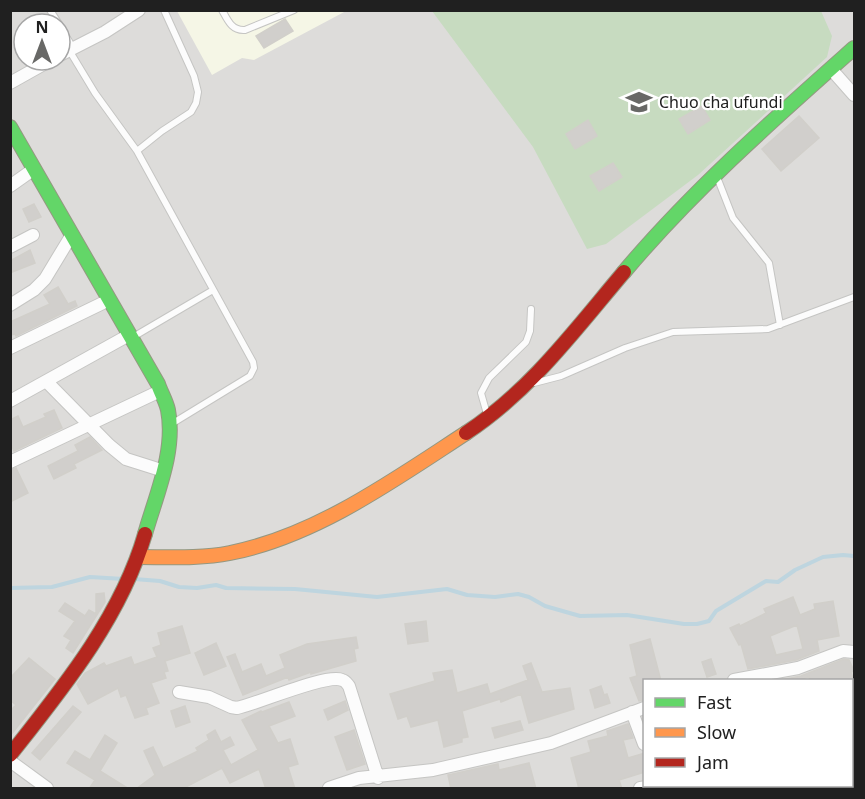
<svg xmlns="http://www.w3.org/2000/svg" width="865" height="799" font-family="'Noto Sans',sans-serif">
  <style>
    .residential { fill: #dddcda; fill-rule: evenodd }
    .education { fill: #f5f6e6 }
    .forest { fill: #c7dbc0 }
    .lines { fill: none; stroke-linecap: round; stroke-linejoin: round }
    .stream { stroke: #bed5df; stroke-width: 4 }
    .building { fill: #d1cfcc; stroke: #d1cfca; stroke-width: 1.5; fill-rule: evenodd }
    .lane-casing { stroke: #c5c5c3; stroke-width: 8 }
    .street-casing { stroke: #c5c5c3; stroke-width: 14 }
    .fast-casing { stroke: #949881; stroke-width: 16 }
    .slow-casing { stroke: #949881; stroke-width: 16 }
    .jam-casing { stroke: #949881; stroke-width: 16 }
    .lane { stroke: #fcfcfc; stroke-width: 6 }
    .street { stroke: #fcfcfc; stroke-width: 12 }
    .fast { stroke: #63d668; stroke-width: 14 }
    .slow { stroke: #ff974d; stroke-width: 14 }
    .jam { stroke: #b3261e; stroke-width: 14 }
    .labels { text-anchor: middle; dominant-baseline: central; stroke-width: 4.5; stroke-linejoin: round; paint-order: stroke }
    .poi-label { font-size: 16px; fill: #202020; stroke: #fff; text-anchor: start }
  </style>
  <rect width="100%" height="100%" fill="#eeede9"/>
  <path class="residential" d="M11,11H854V788H11ZM24,24H60V60H24ZM644,680H852V786H644Z"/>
  <path class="education" d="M177,11H346L254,60L242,58L212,75Z"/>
  <path class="forest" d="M432,11H821L832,36L827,57L698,175L606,244L587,249L533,147Z"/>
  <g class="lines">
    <path class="stream" d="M134,579L160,581L179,587L197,588L216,585L226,588L295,589L377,597L447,589L467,595L495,597L518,594L529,597L545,606L580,616L627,615L684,624H697L709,621L716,611L766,581L778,582L795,570L823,557L843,555L854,556
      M10,588L52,587L90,577L124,579"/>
  </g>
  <path class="building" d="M285,19L293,31L264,48L256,36Z
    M702,106L710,120L688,134L679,119Z
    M799,116L819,138L781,171L762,149Z
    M588,120L597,136L575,149L566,134Z
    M613,163L622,177L599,191L590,176Z
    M34,204L41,217L29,222L23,209Z
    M30,250L35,263L10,273V261Z
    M58,287L68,304L75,301L77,306L16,336L15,334L10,335V322L50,304L44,295Z
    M54,410L62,428L14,451L10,442V420L18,416L23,427L46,417L44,414Z
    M90,437L102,450L74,464L76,468L54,479L48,466L78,451L75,445Z
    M16,468L28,493L10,502V470Z
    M104,593L105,602L73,653L66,648L71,640L64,636L75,621L59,611L65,603L85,616L89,610L96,614V594Z
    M793,597L800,615L815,609L814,604L833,601L839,636L817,640L819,651L796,660L748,669L741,644L739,645L730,628L739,624L740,626L766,613L764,609ZM797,625L803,649L776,655L770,636Z
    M426,621L428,641L408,644L405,624Z
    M182,626L190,653L165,661L168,671L164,672L166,678L151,683L159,703L146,708L148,714L135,718L126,695L121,697L118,688L88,704L77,684L85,673L104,663L106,666L131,657L134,665L157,657L153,648L161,645L158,633Z
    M356,637L358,648L354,649L356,661L311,674V672L289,680L288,677L243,695L227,657L235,654L242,672L261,664L266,676L285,668L280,655L307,644Z
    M650,639L661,681H645V700L639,701L630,678L637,676L630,645Z
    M216,643L226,666L204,675L195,653Z
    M29,658L55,679L10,736V711L16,705L10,700V678Z
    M711,659L716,674L707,677L702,662Z
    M844,659L849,660L854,671L851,672L854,681H810L809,676L799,681H776L801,676Z
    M531,663L542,692L570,688L574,709L529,723L521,694L501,702L500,699L462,711L468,737L462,738V742L444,747L438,720L411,727L407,716L398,719L390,694L435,681L433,673L452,670L457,693L487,684L490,694L528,680L523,666Z
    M601,686L604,695L607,694L610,703L595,708L590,690Z
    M345,701L348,710L328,720L324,710Z
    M289,702L295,716L269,726L278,743L290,739L298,764L288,767L295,789H266L259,769L230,783L222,768L182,789H136L155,775L144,751L153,747L163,768L198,751L196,748L209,740L207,735L215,730L221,742L230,737L234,745L223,750L231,765L258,750L242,720L261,711L262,712Z
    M73,706L81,712L40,760L32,753Z
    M185,706L190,722L176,727L171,711Z
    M520,721L523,730L495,738L492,728Z
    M628,724L633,738L623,740L628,758L645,753V772L619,780L622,789H579L571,758L591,752L588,741L608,736L607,731Z
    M354,730L365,764L347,770L335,737Z
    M105,735L117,743L100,771L129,789H89L95,780L67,763L75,751L90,760Z
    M529,763L536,789H451L448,775L498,764L499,770Z"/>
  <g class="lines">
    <g class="lane-casing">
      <path id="lane" d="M50,10L59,24
        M222,10C228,21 232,31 245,30L294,10
        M60,26L73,48
        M69,50L95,93L137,151L253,362L254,368L250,376L173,423
        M137,151L162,131L191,112L196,103L198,92L194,76L164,10
        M717,177L733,218L769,263L780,325
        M133,337L213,290
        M534,383L561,376L625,348L673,332L768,329L854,297
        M487,414L481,393L489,378L526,342L530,331L531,309"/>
    </g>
    <g class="street-casing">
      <path id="street" d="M60,55L105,32L139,10
        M831,69L854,95
        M10,83L51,60
        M10,186L34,169
        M10,247L33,235
        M10,305L34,290L45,279L71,236
        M10,348L109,300
        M47,382L109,445L126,459L164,471
        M10,401L129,335
        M10,462L160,391
        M734,680L798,668L843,651L854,652
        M179,692L209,697L231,707L237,708C257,704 327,673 342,680C346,681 347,684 349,686L378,778
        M632,712L644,744
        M852,716L854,715
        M10,761L47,788
        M774,786L775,788
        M329,788L359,778L433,770L551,743L644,708
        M640,788L654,786
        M675,788L683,786"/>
    </g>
    <g class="fast-casing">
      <path id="fast" d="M10,127L158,384C161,393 166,401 168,410C176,451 156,495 145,534
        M624,272C693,190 774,119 854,48"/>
    </g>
    <g class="slow-casing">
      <path id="slow" d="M138,557C168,557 200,559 230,553C316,536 394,480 466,433"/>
    </g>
    <g class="jam-casing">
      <path id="jam" d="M466,433C531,390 574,331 624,272
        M10,755C63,688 121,617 145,534"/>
    </g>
    <use href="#lane" class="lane"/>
    <use href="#street" class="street"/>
    <use href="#fast" class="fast"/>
    <use href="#slow" class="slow"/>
    <use href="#jam" class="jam"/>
  </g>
  <defs>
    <g id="school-bare" transform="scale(2.07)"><path d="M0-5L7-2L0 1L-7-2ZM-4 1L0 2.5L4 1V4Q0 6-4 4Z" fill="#686866" stroke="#fff" stroke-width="2.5" paint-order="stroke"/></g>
  </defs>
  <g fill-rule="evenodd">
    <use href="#school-bare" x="639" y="102"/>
  </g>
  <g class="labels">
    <g class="poi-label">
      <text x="659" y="102">Chuo cha ufundi</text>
    </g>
  </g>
  <rect width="865" height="799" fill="none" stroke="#202020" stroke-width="24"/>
  <rect x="643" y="679" width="210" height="108" fill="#ffffff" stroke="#a6a6a6" stroke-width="1.5"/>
  <rect x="655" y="698" width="30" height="9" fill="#63d668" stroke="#a6a6a6" stroke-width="1.5"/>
  <text x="697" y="709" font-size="18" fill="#202020">Fast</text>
  <rect x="655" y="728" width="30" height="9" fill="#ff974d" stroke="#a6a6a6" stroke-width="1.5"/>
  <text x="697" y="739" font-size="18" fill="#202020">Slow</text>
  <rect x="655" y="758" width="30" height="9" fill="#b3261e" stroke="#a6a6a6" stroke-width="1.5"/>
  <text x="697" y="769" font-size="18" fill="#202020">Jam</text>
  <g transform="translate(42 42)"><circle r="28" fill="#ffffff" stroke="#a6a6a6" stroke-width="1.5"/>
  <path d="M0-4.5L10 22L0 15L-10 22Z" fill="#686866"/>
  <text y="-9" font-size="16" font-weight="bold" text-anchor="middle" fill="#202020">N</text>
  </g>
</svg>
